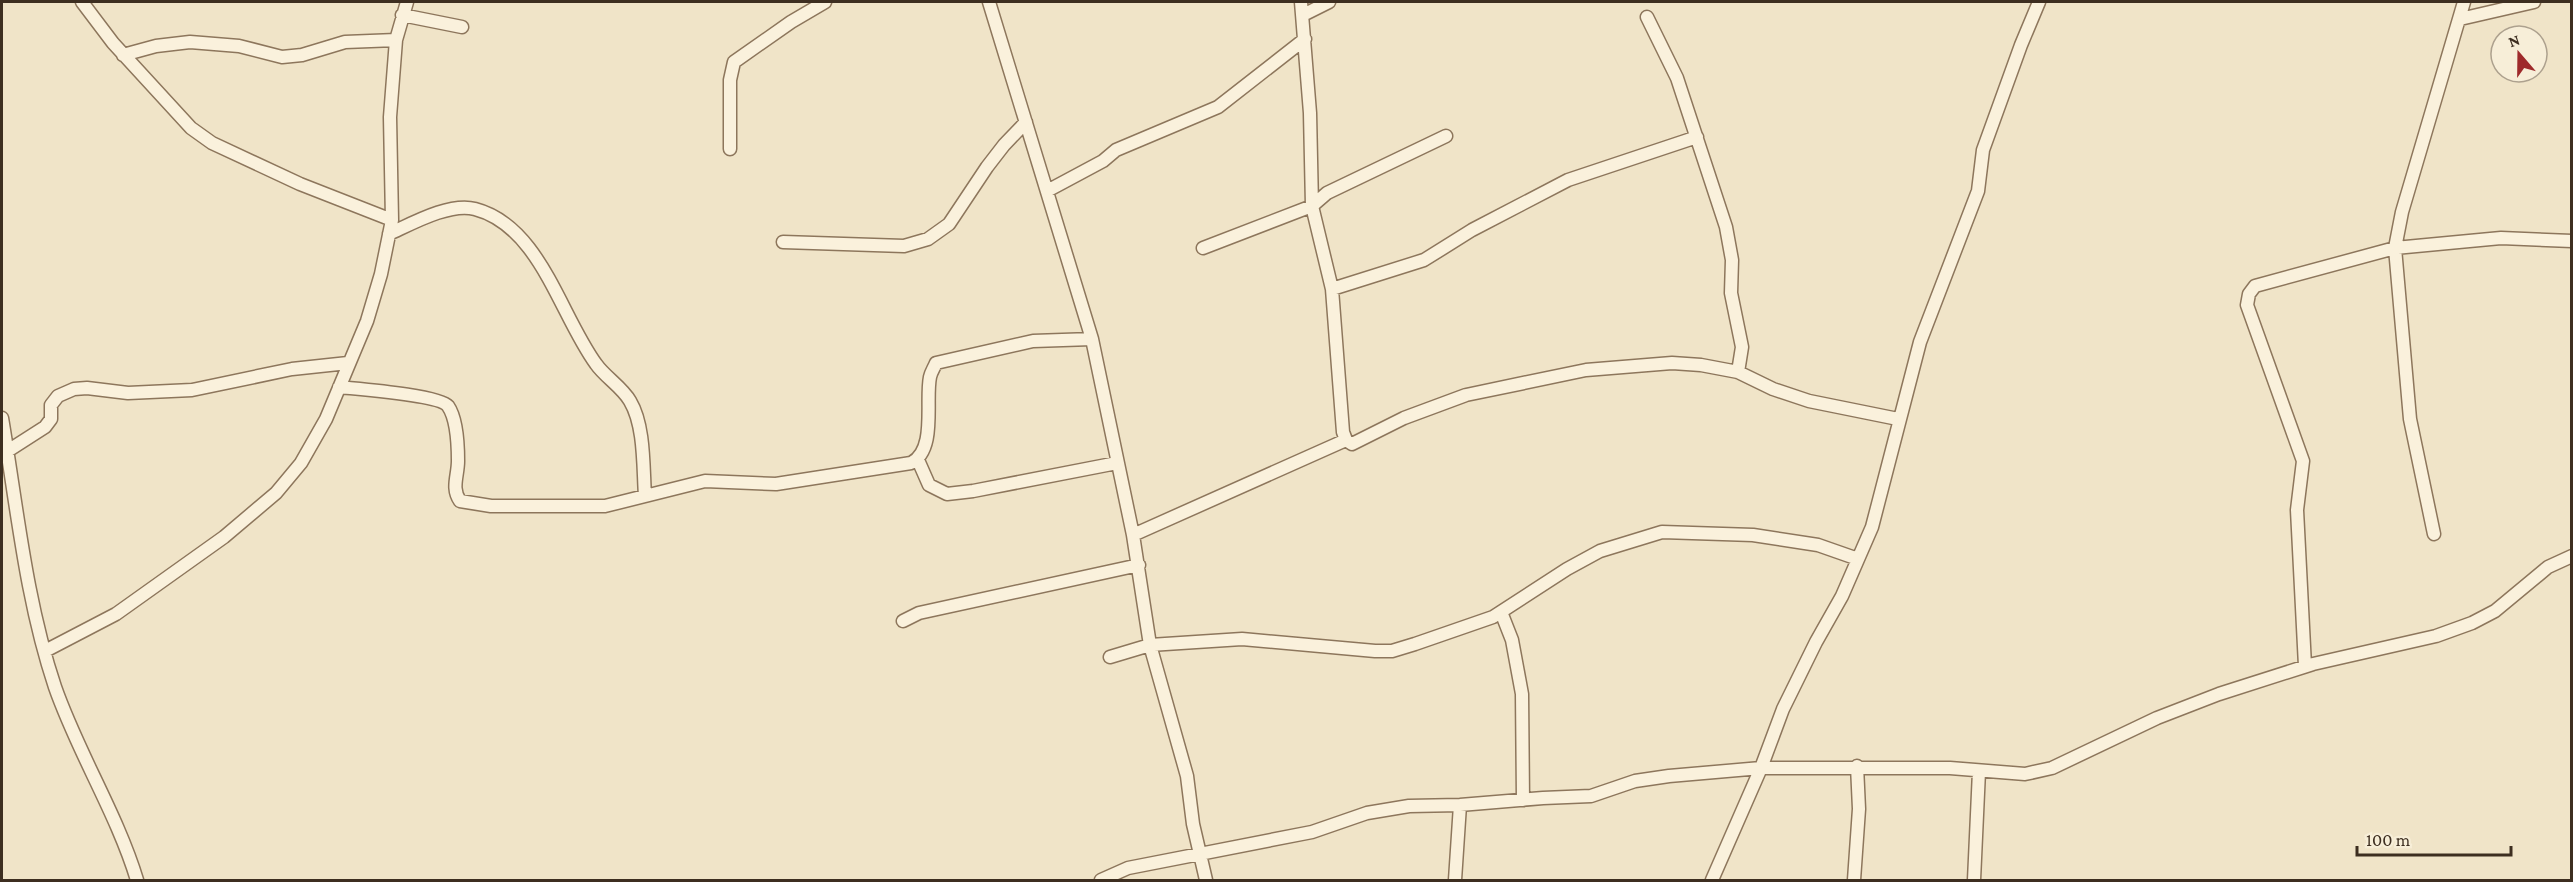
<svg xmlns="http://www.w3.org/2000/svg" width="2573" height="882" font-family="'Crimson Pro',serif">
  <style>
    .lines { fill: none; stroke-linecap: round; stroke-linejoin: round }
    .minor-casing { stroke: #8d765c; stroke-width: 15 }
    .minor { stroke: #faf1dc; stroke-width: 12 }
  </style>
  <rect width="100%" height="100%" fill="#f0e4c8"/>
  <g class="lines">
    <g class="minor-casing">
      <path id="minor" d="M82,2L113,43L191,128L212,143L300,184L392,220
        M989,2L1092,339L1133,535L1150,645L1187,776L1193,824L1206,880
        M1301,2L1310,113L1312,206L1332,289L1343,432L1346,440L1352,444L1404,418L1466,395L1586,370L1672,363L1701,365L1738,372L1773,389L1809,401L1898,419
        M402,15L462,27
        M1303,15L1329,2
        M1647,17L1677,78L1726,227L1732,260L1731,293L1742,347L1738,372
        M2460,19L2534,2
        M123,55L156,46L190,42L239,46L282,57L302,55L345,42L396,40
        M730,149V80L734,62L791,22L825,2
        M1047,191L1103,161L1116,150L1218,107L1305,39
        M389,234C411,224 450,202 475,209C540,226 560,315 596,364C605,377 622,387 630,401C645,426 643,468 645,496
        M783,242L904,246L928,239L949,224L987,167L1004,145L1026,122
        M1203,248L1312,206L1327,193L1446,136
        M1332,289L1424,260L1472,230L1568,180L1697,137
        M339,387C357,389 439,395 448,406C457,419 458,446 458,461C458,476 451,488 460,501L491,506H605L705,481L776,484L911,463C937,450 925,401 930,377C931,372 934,368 936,363L1033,341L1092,339
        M2,418C17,507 26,601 55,687C78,753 117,814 137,880
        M3,454L45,427L51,419V405L58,396L74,389L87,388L128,393L192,390L292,369L348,363
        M918,460L929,485L947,494L973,491L1117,463
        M2434,534L2410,419L2395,248L2402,212L2464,2
        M1133,535L1346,440
        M1501,612L1512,640L1522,694L1523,800
        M903,621L919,613L1139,565
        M45,651L116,614L224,537L276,493L301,463L326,419L367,321L381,274L392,220L390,117L396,40L407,2
        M1110,657L1150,645L1242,639L1375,651H1392L1415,644L1493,617L1567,569L1600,551L1662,532L1753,535L1818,545L1858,559
        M2305,666L2297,510L2303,461L2247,305L2249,294L2255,286L2395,248L2501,238L2572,241
        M1101,880L1128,868L1312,832L1367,813L1409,806L1460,805L1543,798L1591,796L1635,781L1669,776L1761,768H1950L2025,774L2052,768L2157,718L2219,694L2313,664L2436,636L2472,623L2495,611L2548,567L2572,556
        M1455,880L1460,805
        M1712,880L1761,768L1783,709L1816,642L1842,596L1872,527L1920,342L1978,191L1983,150L2021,45L2039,2
        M1854,880L1859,809L1857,766
        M1974,880L1979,771"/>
    </g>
    <use href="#minor" class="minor"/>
  </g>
  <rect width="2573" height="882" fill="none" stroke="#3d2e20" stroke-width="6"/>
  <g transform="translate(2519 54) rotate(340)"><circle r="28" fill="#f7eed8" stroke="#ada18e" stroke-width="1.5"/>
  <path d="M0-4.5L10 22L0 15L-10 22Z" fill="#9e2a2b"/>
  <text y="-9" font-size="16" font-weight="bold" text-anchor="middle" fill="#3d2e20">N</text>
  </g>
  <path d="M2357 846v9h154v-9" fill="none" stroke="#3d2e20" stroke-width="3"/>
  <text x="2366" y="846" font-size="18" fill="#3d2e20" stroke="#f7eed8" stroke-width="4.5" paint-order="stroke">100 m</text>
</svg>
